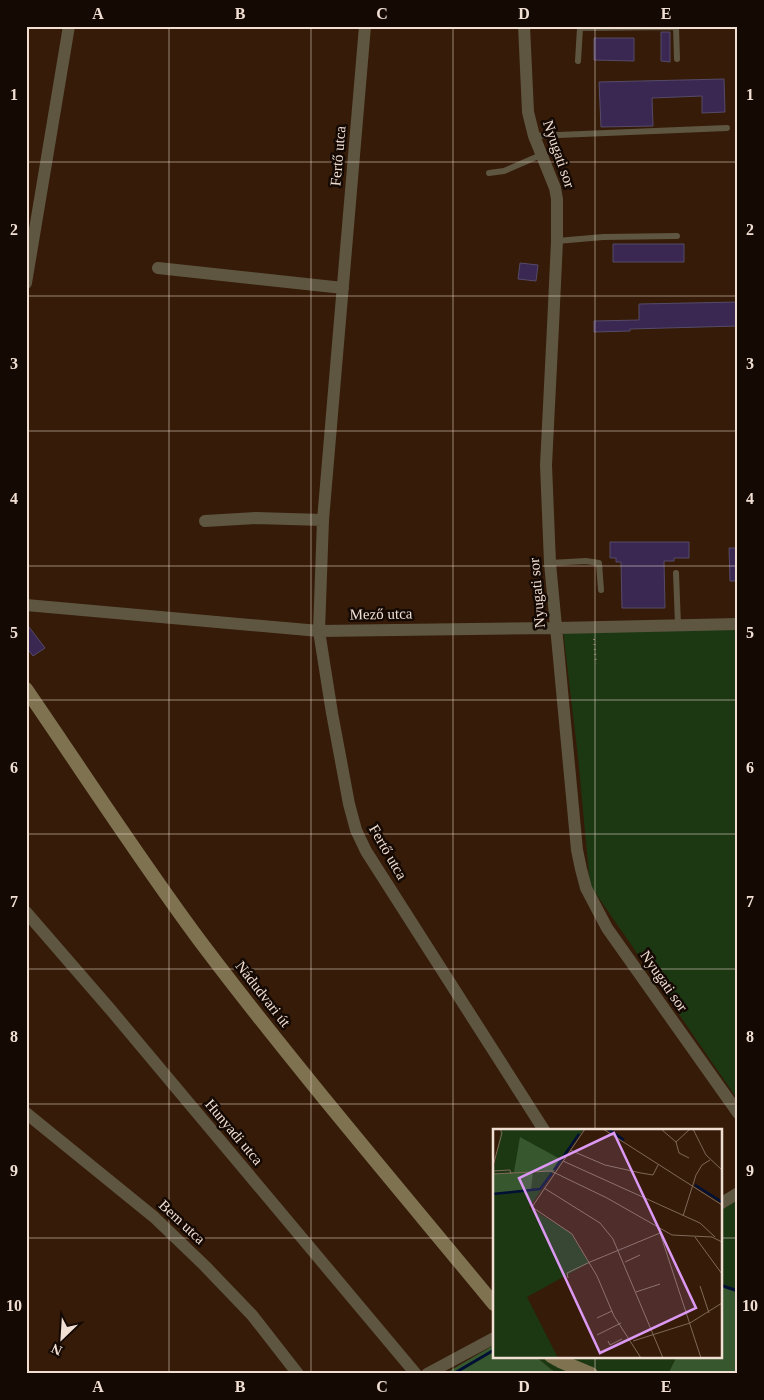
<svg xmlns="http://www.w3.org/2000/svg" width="764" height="1400" font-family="'Times New Roman',serif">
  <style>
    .green { fill: #1c3813 }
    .forest { fill: #37572e }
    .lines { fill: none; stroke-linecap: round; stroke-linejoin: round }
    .stream { stroke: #001034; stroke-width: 3 }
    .building { fill: #3a2853; stroke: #554a67 }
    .path { stroke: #887262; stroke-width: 2; stroke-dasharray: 1 4; stroke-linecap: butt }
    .service { stroke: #5e5641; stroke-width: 6 }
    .minor { stroke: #5e5641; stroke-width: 12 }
    .secondary { stroke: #7f7250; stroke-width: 14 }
    .grid { fill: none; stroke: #f1dfd4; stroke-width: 1; stroke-opacity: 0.55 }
    .labels { text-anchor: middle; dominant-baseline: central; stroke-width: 5; stroke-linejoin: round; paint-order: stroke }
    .street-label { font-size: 15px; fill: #f1dfd4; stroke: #140903 }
    .inset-river { fill: none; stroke: #001034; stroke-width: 2.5 }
    .inset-road { fill: none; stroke: #80695a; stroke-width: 1 }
    .view { fill: #dc99f4; fill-opacity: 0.15; stroke: #dc99f4; stroke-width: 2.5 }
    .inset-edge { fill: none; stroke: #f1dfd4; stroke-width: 2.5 }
    .neatline { fill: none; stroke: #f1dfd4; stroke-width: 2 }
    .grid-label { font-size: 16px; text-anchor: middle; font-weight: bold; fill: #f1dfd4 }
  </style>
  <rect width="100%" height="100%" fill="#351b08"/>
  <path class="green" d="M738,618V1100L590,885L578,757L563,630Z
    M738,1198V1291L720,1284V1208Z
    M535,1356H677L668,1374H564L552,1370Z"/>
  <path class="forest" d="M720,1284L738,1291V1374H668L677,1356H720Z
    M494,1345V1356H535L552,1370L564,1374H444Z"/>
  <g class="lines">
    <path class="stream" d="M720,1285L738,1291
      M453,1374L494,1350"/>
  </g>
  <path class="building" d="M661,32H670V62L661,61Z
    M594,38H634V61L594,60Z
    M724,79L725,112L702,113V96L652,98L653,126L601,127L599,82Z
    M613,244H684V262H613Z
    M520,263L538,265L536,281L518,279Z
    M738,302V326L630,329V331L594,332V321L639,320V304Z
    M610,542H689V558H674V561H664L665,608H622L621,562H616V558H610Z
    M729,548H738V581H730Z
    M26,623L45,648L33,656L26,647Z"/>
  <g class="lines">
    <path class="path" d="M594,639L596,664"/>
    <path class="service" d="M578,26L580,28L578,61
      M580,28L676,27L677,59
      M534,136L727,128
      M489,173L504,171L541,155
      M557,241L603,237L677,236
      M550,563L586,561L599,563L601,590
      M676,573L678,625"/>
    <path class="minor" d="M365,26L323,520L319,631L332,713L349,804L356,830L366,851L544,1130
      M524,26L528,112L534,136L555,188L557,199V241L553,326L546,465L550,563L577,850L581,869L586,888L607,928L738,1113
      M158,268L343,288
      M26,283L69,26
      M205,521L256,518L323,520
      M26,605L319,631L557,628L738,624
      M26,912L110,1009L416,1374
      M26,1113L154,1217L205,1266L252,1315L298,1374
      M720,1204L738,1193
      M427,1374L494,1338"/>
    <path class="secondary" d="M26,689C85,775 141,862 203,945C296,1068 396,1185 494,1304
      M551,1356L560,1361L591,1374"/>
  </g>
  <path class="grid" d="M169,26V1374M311,26V1374M453,26V1374M595,26V1130M26,162H738M26,296H738M26,431H738M26,566H738M26,700H738M26,834H738M26,969H738M26,1104H738M26,1238H494M720,1238H738M595,1356V1374"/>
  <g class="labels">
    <g class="street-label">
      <text transform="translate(559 154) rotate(71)">Nyugati sor</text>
      <text transform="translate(338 156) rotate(-85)">Fertő utca</text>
      <text transform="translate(537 593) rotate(-95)">Nyugati sor</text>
      <text transform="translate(381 614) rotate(-1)">Mező utca</text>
      <text transform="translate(388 852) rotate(60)">Fertő utca</text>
      <text transform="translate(664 981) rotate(55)">Nyugati sor</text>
      <text transform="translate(263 994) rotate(52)">Nádudvari út</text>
      <text transform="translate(234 1132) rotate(50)">Hunyadi utca</text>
      <text transform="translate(182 1222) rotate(43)">Bem utca</text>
    </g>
  </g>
  <g transform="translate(493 1129)">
    <rect width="229" height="229" fill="#351b08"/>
    <path d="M8,0H91L69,31L21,44L0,45ZM39,42H61L36,79L77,103L96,134L34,168L65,229H0V64L38,61Z" fill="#1c3813"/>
    <path d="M27,8L69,31L61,42H40L38,61L0,64V45L21,43Z" fill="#37572e"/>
    <path class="inset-river" d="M115,0L131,11M61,41L86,5M202,56L229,73M0,65L47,60L59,44"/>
    <path class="inset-road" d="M92,0L39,78L79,105L104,147L121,187L148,229M110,0L229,76M168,0L183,13L186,24L196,29M200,0L213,26L229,41M183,13L197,0M77,21L112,36L148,44L160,46L165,36M70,32L207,94L222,108M0,37L9,4L7,0M0,42L17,41L18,45M0,45L58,42L114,69L179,106L219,108L229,113M51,59L107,94L120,110L170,229M190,87L203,46L209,36L217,31M167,104L208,229M202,108L229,145M132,133L147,126M75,149L74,144L97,133L167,104M207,157L216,184M143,163L167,155M104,189L119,182M104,206L128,194M115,212L117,216L129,210M140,212L197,194L229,174"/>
    <path class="view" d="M121,4L203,179L107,224L26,49Z"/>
    <rect width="229" height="229" class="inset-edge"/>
  </g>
  <rect width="764" height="1400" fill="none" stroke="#140903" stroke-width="55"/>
  <g transform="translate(62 1338) rotate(205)" stroke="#140903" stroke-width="4" paint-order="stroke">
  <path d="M0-4L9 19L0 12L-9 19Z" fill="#f1dfd4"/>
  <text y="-8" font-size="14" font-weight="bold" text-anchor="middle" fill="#f1dfd4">N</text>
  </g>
  <rect x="28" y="28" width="708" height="1344" class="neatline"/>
  <g class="grid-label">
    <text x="98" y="19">A</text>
    <text x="240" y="19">B</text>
    <text x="382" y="19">C</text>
    <text x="524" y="19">D</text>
    <text x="666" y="19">E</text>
    <text x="14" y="100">1</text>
    <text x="750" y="100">1</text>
    <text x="14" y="235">2</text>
    <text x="750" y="235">2</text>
    <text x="14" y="369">3</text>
    <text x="750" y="369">3</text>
    <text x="14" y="504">4</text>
    <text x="750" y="504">4</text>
    <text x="14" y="638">5</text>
    <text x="750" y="638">5</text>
    <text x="14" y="773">6</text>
    <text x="750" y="773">6</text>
    <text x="14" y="907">7</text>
    <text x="750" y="907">7</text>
    <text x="14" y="1042">8</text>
    <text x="750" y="1042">8</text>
    <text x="14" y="1176">9</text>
    <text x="750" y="1176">9</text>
    <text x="14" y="1311">10</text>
    <text x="750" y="1311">10</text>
    <text x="98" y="1392">A</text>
    <text x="240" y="1392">B</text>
    <text x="382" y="1392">C</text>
    <text x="524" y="1392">D</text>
    <text x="666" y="1392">E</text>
  </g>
</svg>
